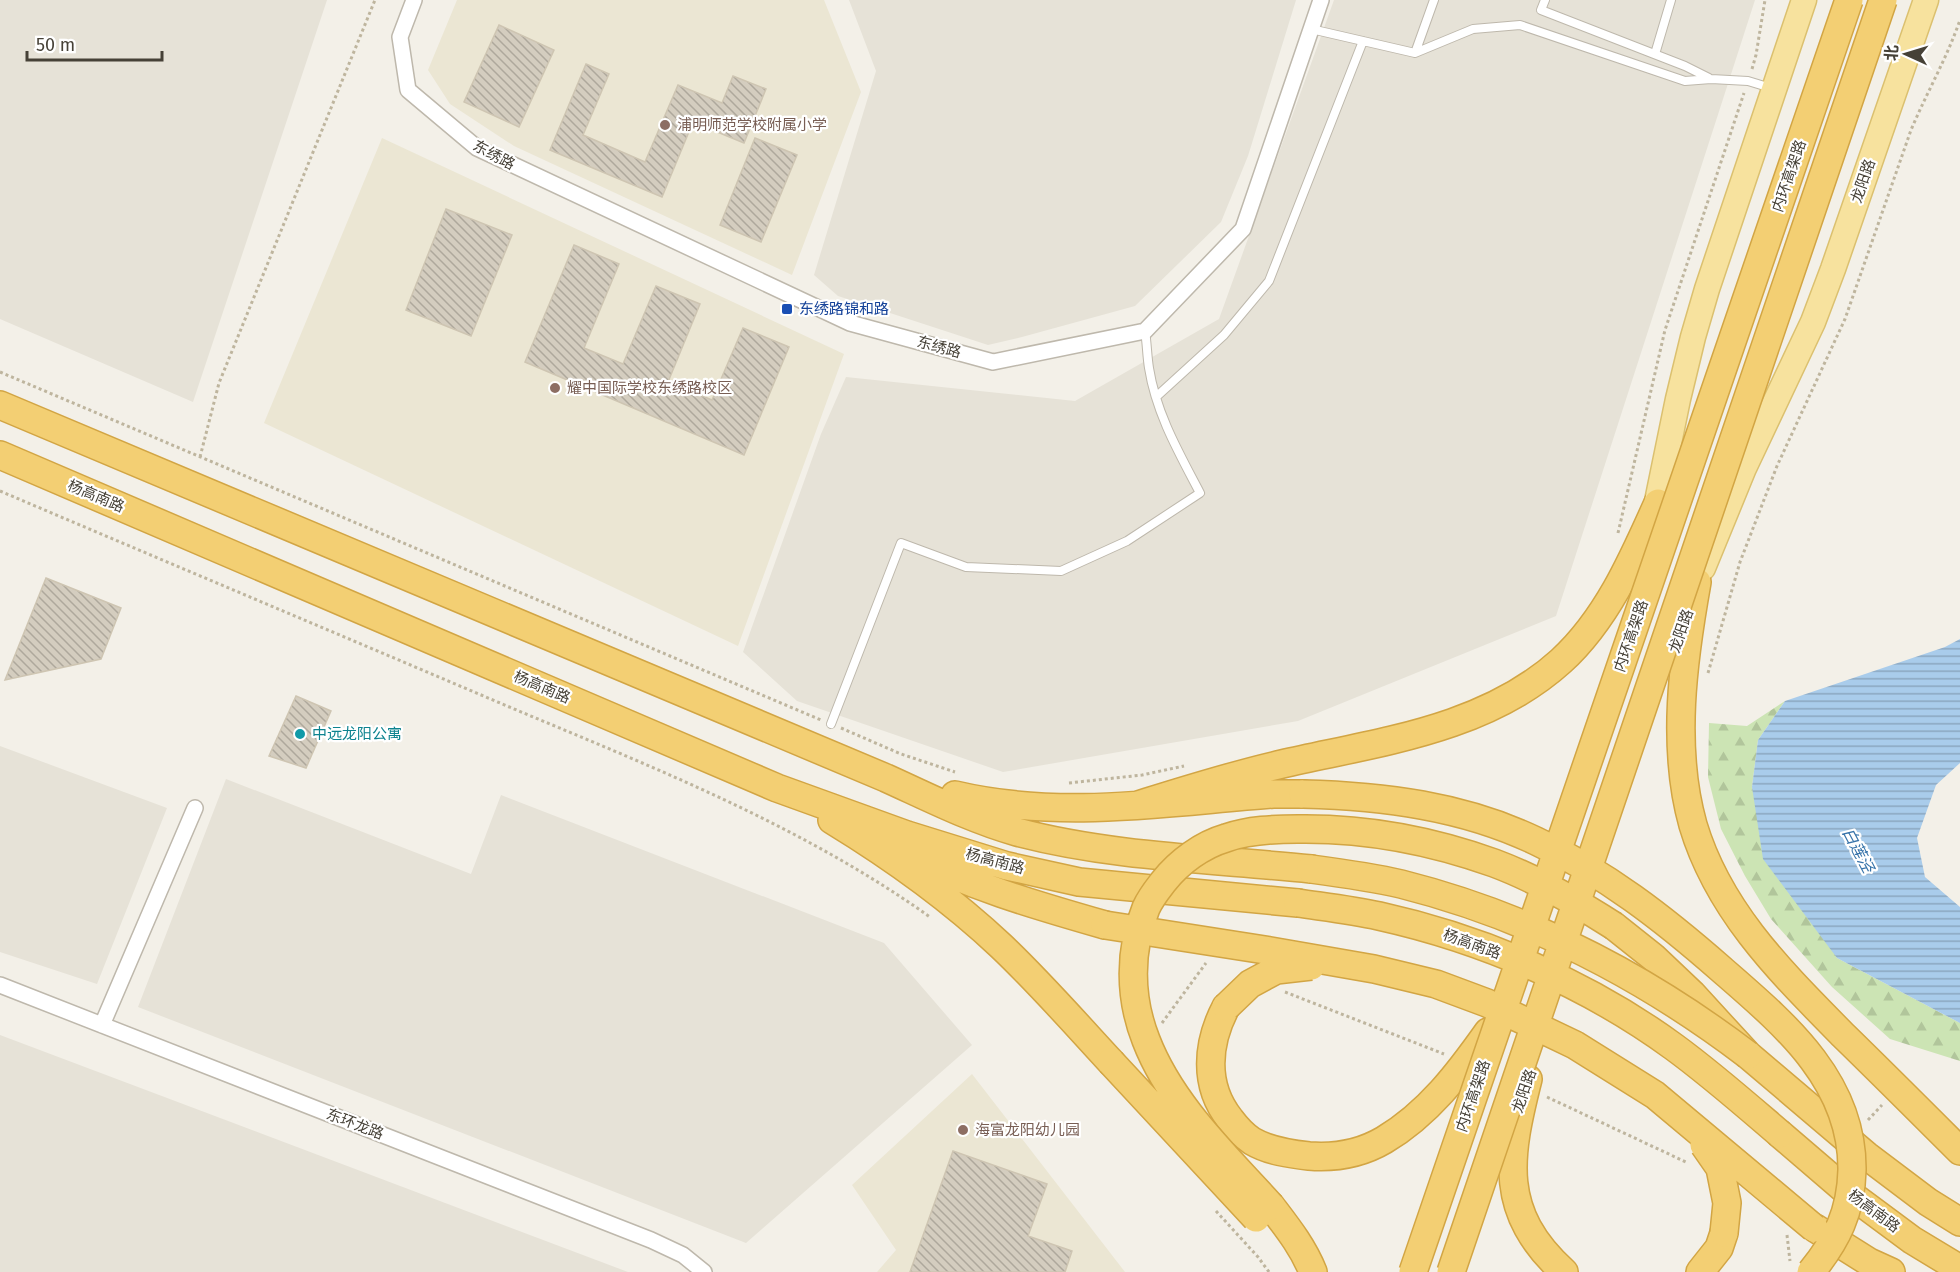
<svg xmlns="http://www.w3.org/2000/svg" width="1960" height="1272" font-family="'Fira Sans','Noto Sans SC',sans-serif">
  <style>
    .residential { fill: #e6e2d7 }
    .education { fill: #ebe6d3 }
    .forest { fill: url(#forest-firs) }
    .water { fill: url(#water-rules) }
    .building { fill: url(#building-back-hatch); stroke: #cec5b2; stroke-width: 1.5 }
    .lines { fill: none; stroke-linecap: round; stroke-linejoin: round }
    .lane-casing { stroke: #beb8ac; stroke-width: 10 }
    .street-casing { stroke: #beb8ac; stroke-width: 18 }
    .primary-casing { stroke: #dbc06f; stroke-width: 27 }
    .highway-casing { stroke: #d2a544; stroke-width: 30 }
    .path { stroke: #beb59e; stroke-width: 3; stroke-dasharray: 3 3; stroke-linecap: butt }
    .lane { stroke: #fff; stroke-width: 8 }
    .street { stroke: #fff; stroke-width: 15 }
    .primary { stroke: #f7e29e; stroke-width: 24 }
    .highway { stroke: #f3cf73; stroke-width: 27 }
    .highway-bridge-casing { stroke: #d2a544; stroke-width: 30; stroke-linecap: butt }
    .highway-bridge { stroke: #f3cf73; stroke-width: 27 }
    .education-dot { fill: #8d6e63; stroke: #fff; stroke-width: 2 }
    .transit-dot { fill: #1a4fb4; stroke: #fff; stroke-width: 2 }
    .culture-dot { fill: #0f9aa8; stroke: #fff; stroke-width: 2 }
    .labels { text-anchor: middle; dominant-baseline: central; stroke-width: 4.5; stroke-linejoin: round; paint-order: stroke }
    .education-label { font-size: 15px; fill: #785e54; stroke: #fff; text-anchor: start }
    .street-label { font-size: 15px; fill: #464137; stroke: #fff }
    .transit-label { font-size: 15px; fill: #164399; stroke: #fff; text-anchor: start }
    .culture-label { font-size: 15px; fill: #0d838f; stroke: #fff; text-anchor: start }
    .water-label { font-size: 16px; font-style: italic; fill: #3874aa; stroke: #fff }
  </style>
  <defs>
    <pattern id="forest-firs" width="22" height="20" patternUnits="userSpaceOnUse" patternTransform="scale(1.5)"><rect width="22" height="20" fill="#cce4b4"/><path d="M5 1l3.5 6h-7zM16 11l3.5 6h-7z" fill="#b1c59b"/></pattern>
    <pattern id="water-rules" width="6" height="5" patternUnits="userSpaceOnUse" patternTransform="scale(1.5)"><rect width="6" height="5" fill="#a9cceb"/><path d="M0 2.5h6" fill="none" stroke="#8ba7bf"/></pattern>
    <pattern id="building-back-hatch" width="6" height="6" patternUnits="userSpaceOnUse" patternTransform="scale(1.5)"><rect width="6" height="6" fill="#d4cdbf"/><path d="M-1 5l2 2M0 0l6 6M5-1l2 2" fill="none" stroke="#aea89c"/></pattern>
  </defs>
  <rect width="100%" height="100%" fill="#f3f0e8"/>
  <path class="residential" d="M0,0H327L193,402L0,319Z
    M849,0H1296L1248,156L1221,222L1135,306L1022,337L988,345L838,296L814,275L876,71Z
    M1334,0H1755L1556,616L1298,721L1003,772L797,701L743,652L821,434L846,377L1075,401L1219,319Z
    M0,746L167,808L97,984L0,952Z
    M226,779L471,874L501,795L884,943L972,1045L746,1243L138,1007Z
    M0,1035L628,1272H0Z"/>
  <path class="education" d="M457,0H824L861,92L792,275L514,146L450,104L428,70Z
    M382,138L844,354L738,646L264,423Z
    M972,1074L1125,1272H877L896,1250L852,1185Z"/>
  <path class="forest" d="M1785,701L1758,740L1752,787L1837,958L1960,1023V1061L1890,1039L1832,987L1771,919L1745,876L1721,829L1708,777L1709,723L1747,726Z"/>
  <path class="water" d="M1960,639V763L1936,785L1917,838L1925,877L1960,907V1023L1837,958L1763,859L1752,787L1758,740L1785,701L1945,647Z"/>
  <path class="building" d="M499,25L554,50L519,127L464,102Z
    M586,64L609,74L583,135L645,162L678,85L722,103L733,76L766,89L744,143L693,122L662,197L550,150Z
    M755,138L797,155L761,242L720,225Z
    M446,209L512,235L471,336L406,310Z
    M574,245L619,264L584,348L623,364L656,286L700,304L668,382L712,400L743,328L789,347L744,455L525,362Z
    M46,578L121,608L101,659L5,680Z
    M296,696L331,711L306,768L269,756Z
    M953,1151L1047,1184L1028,1236L1072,1251L1065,1272H910Z"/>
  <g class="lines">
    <g class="lane-casing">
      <path id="lane" d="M1545,0L1541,10L1685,66L1709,78
        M1311,29L1415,53L1473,29L1520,25L1685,81L1711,79L1748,81L1771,88
        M1415,53L1434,0
        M1655,54L1671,0
        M1156,397L1224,335L1269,281L1363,41
        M831,724L901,543L966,567L1061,571L1127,541L1200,493C1179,453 1156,413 1149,368C1147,356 1147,343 1145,331"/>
    </g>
    <g class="street-casing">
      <path id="street" d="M414,0L400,37L408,90L477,148L850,323L993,362L1145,331L1243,229L1321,0
        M0,985L651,1240L683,1255L704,1272
        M102,1025L195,808"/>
    </g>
    <g class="primary-casing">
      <path id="primary" d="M1653,521L1678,399L1693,337L1707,289L1804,0
        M1703,568L1744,468L1813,322L1833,269L1926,0"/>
    </g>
    <g class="highway-casing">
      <path id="highway" d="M0,405L886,778C928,797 971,819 1017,832C1112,857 1213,859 1311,869
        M0,455L777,788L907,835L1007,866L1079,882L1298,903
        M1697,582C1683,660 1671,747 1693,825C1719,912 1782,973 1844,1036C1883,1074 1921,1112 1960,1151
        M955,795C1061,820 1166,802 1273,794H1303
        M1138,805C1186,790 1233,775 1282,764C1378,742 1485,730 1561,661C1607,619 1633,559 1658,503
        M832,820C891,856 950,898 1001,946C1039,982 1075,1023 1111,1062
        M901,851C966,885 1035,905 1105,925
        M1614,926L1653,957L1692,994L1748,1055L1867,1156L1928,1202L1960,1222
        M1226,1007C1207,1043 1203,1085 1230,1119C1236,1127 1243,1135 1252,1141C1269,1151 1290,1154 1309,1156C1335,1158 1362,1153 1384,1140C1428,1114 1459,1073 1488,1032
        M1528,1079C1508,1158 1498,1212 1564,1272
        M1780,1134L1850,1194L1912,1240L1960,1269
        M1271,1206C1287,1227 1303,1247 1313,1272
        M1815,1228L1869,1262L1891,1272
        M1700,1272L1719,1248L1724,1233"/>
    </g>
    <path class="path" d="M1752,69L1756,55L1765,0
      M0,372L821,720
      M200,457L219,383L375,0
      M0,491C169,563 338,634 507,706C652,767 801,825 930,917
      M1618,533L1665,330L1744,93
      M1708,673L1740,562L1777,466L1845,319L1911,130C1927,92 1946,60 1960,20
      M841,728L901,754L955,772
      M1069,783L1142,775L1184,766
      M1285,992L1444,1054
      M1162,1023L1206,963
      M1547,1097L1688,1163
      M1868,1120L1882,1105
      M1216,1211L1258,1257L1269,1272
      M1787,1235L1790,1261"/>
    <use href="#lane" class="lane"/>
    <use href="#street" class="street"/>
    <use href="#primary" class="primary"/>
    <use href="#highway" class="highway"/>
    <g class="highway-bridge-casing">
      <path id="highway-bridge" d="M1303,794C1383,796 1463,806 1536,841C1605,873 1664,919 1721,969C1783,1023 1853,1080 1852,1170C1851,1212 1837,1240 1811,1272
        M1311,869C1341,873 1371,877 1401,884C1528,916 1644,976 1748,1055
        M1298,903C1325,907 1352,910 1379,916C1483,939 1588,984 1674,1047C1711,1074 1745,1104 1780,1134
        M1105,925L1265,950L1374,969L1436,984L1487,1003L1575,1045L1655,1095L1814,1228
        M1226,1007L1250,984L1276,970L1311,966
        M1111,1062L1256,1218
        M1704,1145L1720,1168L1727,1203L1724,1233
        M1271,1206C1225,1155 1171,1105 1146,1040C1129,997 1129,950 1146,908C1151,897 1157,890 1164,881C1179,862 1202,845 1226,838C1249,830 1274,829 1298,829C1365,828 1430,840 1494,863C1537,879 1575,901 1614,926
        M1413,1272L1849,0
        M1451,1272L1883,0"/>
    </g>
    <use href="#highway-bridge" class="highway-bridge"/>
  </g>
  <g class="education-dot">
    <circle cx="665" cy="125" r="6"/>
    <circle cx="555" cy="388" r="6"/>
    <circle cx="963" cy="1130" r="6"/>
  </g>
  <rect class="transit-dot" x="781" y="303" width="12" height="12" rx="3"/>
  <circle class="culture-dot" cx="300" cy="734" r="6"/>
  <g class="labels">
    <g class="education-label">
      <text x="677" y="125">浦明师范学校附属小学</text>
      <text x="567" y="388">耀中国际学校东绣路校区</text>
      <text x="975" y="1130">海富龙阳幼儿园</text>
    </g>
    <g class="street-label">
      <text transform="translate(494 155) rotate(28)">东绣路</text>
      <text transform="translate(1789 176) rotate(-71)">内环高架路</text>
      <text transform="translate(1863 181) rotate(-71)">龙阳路</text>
      <text transform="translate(939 347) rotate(15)">东绣路</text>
      <text transform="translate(96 496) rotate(23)">杨高南路</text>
      <text transform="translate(1681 631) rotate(-71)">龙阳路</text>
      <text transform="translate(1631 636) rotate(-71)">内环高架路</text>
      <text transform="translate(542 687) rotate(23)">杨高南路</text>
      <text transform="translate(995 861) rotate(15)">杨高南路</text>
      <text transform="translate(1472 944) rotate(20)">杨高南路</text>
      <text transform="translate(1524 1091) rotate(-71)">龙阳路</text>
      <text transform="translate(1473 1096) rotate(-71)">内环高架路</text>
      <text transform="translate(355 1124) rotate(21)">东环龙路</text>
      <text transform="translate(1874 1211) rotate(37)">杨高南路</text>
    </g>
    <g class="transit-label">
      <text x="799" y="309">东绣路锦和路</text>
    </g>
    <g class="culture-label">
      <text x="312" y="734">中远龙阳公寓</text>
    </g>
    <g class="water-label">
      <text transform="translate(1858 850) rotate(62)">白莲泾</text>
    </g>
  </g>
  <g transform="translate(1906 54) rotate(274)" stroke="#ffffff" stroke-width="4.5" paint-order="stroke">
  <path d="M0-4.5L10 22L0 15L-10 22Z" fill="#464137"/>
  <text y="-9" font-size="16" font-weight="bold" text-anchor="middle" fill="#464137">北</text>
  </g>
  <path d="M27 51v9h135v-9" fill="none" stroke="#464137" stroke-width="3"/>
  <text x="36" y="51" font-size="18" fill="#464137" stroke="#ffffff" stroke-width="4.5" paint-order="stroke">50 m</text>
</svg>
